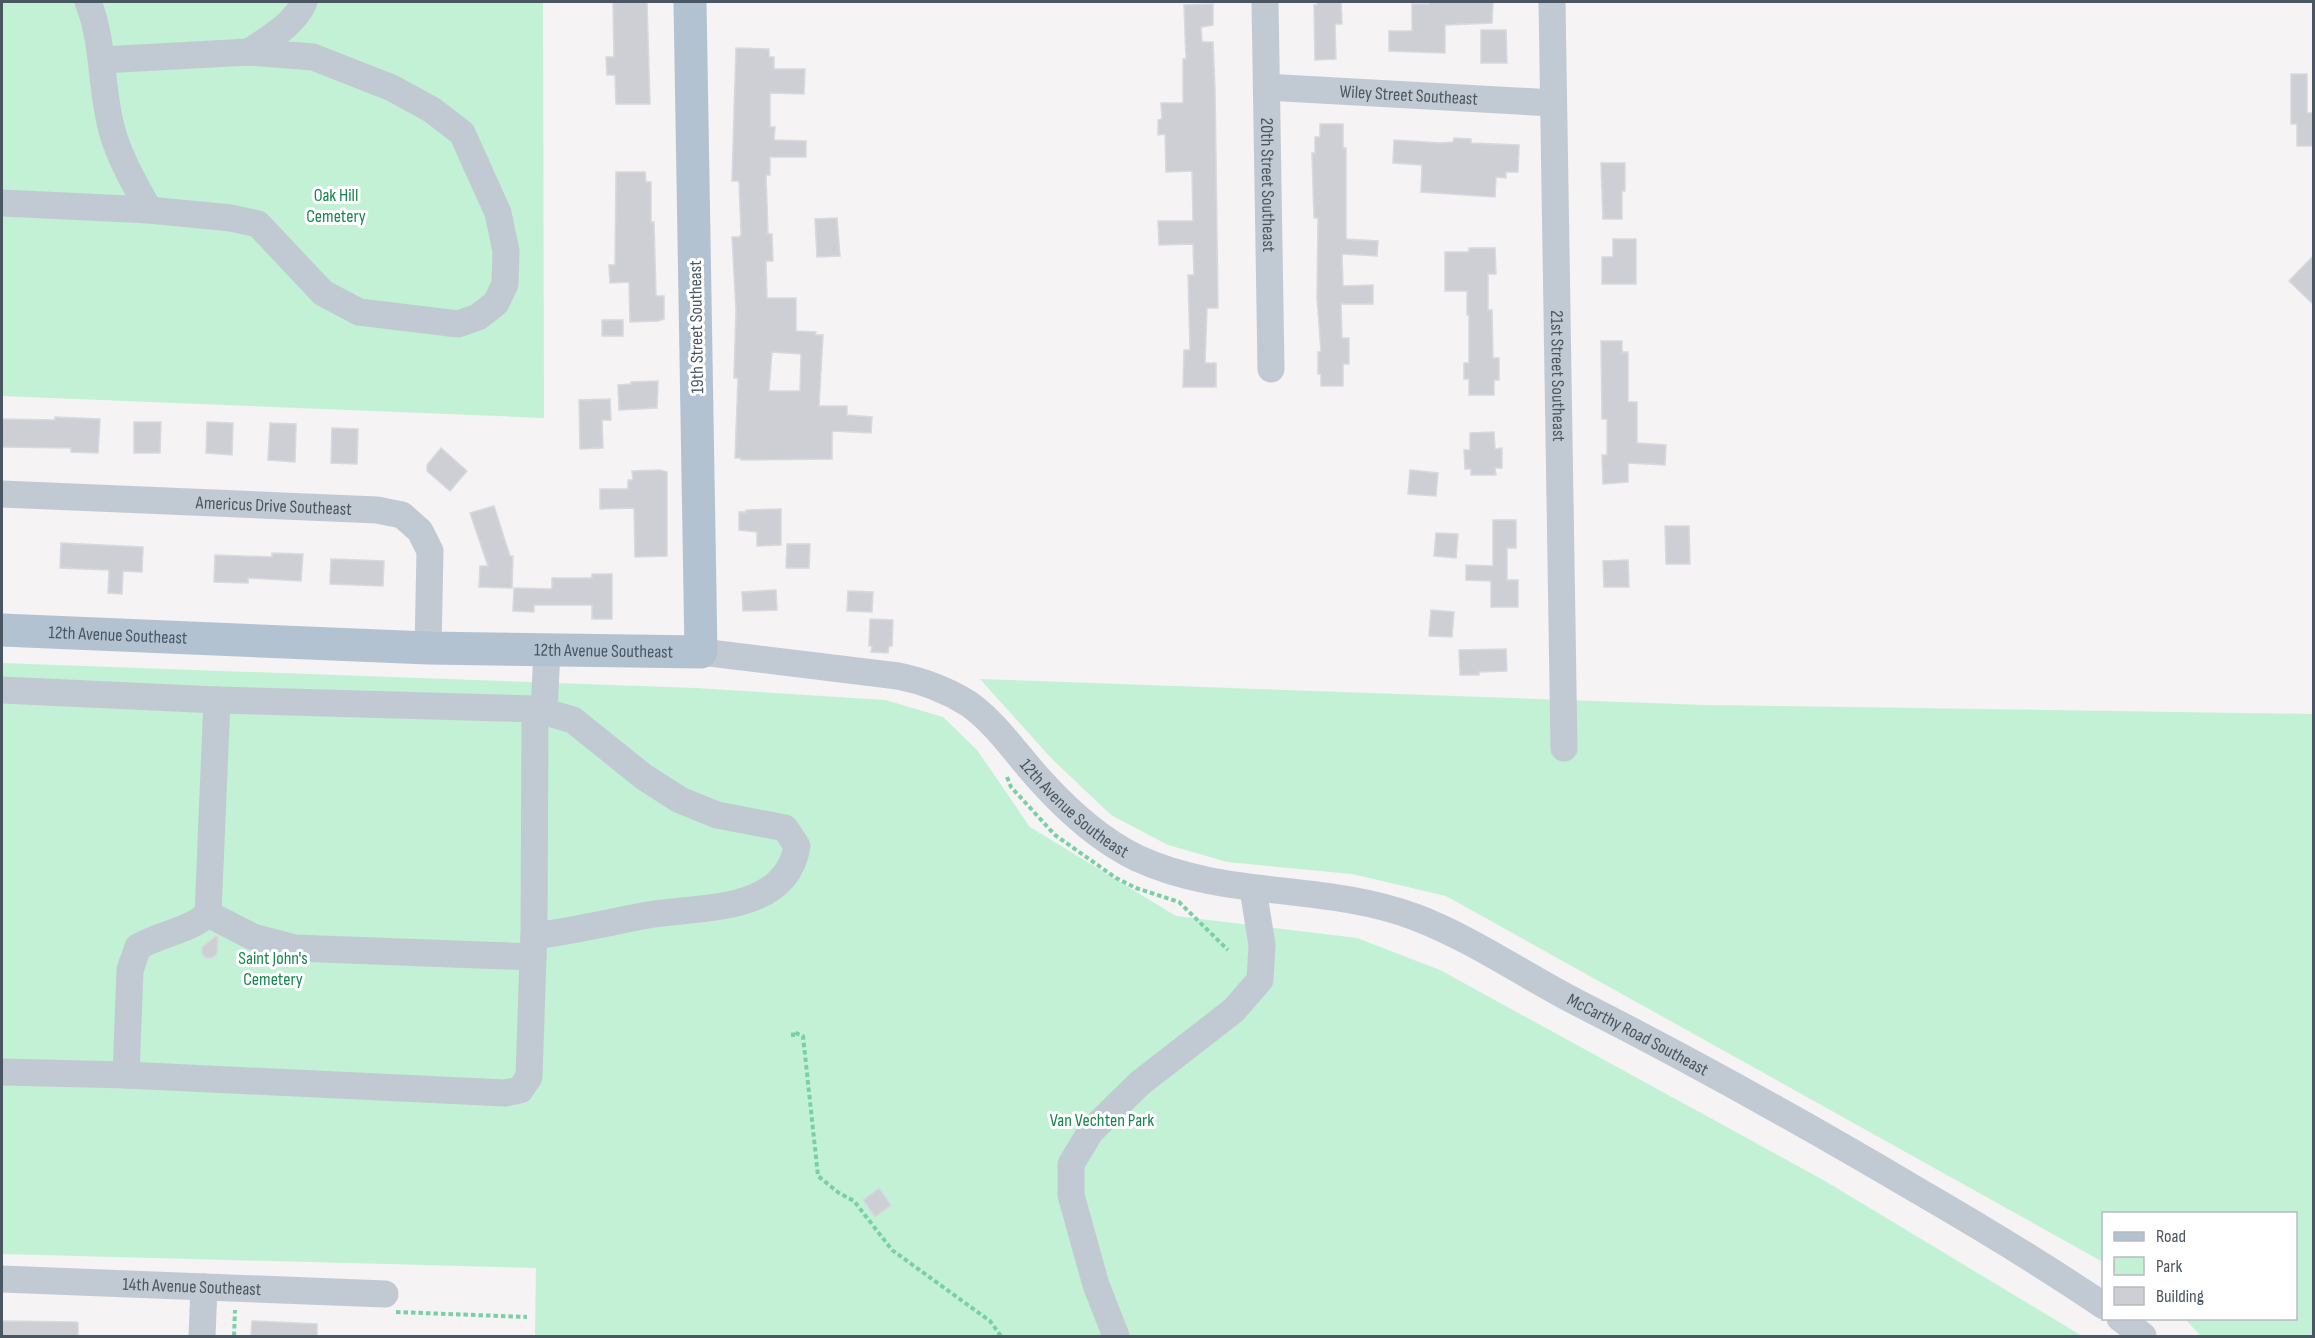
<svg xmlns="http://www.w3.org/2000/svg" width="2315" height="1338" font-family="'Sofia Sans Condensed',sans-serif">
<rect width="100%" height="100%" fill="#f5f3f3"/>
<g fill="#c3f1d5">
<path d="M2,2H543L544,418L2,396Z"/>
<path d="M2,663L696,688L885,700L943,717L977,750L1030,827L1176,916L1357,938L1440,970L1825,1181L2082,1336H535L536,1268L2,1254Z"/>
<path d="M980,679L1706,705L2313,714V1336H2201L2185,1319L2296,1318V1214H2104L2103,1262L1446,896L1352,874L1227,862L1168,845L1111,815L1051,758Z"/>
</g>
<g fill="#cdcfd5" stroke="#d7d9de" stroke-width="1.5" fill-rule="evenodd">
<path d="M622,2H647L650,104H616L615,75H607L606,57H614L613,3Z"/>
<path d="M1317,2H1341L1342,24H1335L1336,59L1315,60L1314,5H1317Z"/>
<path d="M1429,2H1493L1492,23L1445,25V53L1389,51V31H1412V4H1429Z"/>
<path d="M1213,4V25L1201,27L1202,42H1213L1215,89L1218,308H1207L1205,363H1216V387H1183L1184,350H1190L1188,275H1194L1193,244L1159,245L1158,221H1193L1192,171L1166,172L1165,134L1158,135V120L1162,119L1161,103H1183V59H1186L1184,5Z"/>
<path d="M1481,30H1506L1507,63H1481Z"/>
<path d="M736,48L769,49V57H774V69H805L804,94L770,93V127H775L774,140L806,141V157H770V175H766L768,234H772L773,261H766L767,298H796V331L816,332L815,335H823L819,406H847V415L872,417L871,433L832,431V459L741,460V458H735L738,378H734L736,310L732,237H739L741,235L739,181H732ZM772,352L801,354L800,391H769Z"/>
<path d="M2291,74H2307V113H2313V146H2297V124H2291Z"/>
<path d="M1320,124H1343V148H1346V239L1378,241L1377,256L1342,254L1343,286L1373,285V304H1341L1342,338H1349V364H1343V386H1321V374H1318V352H1321L1317,298L1318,218H1314L1312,153H1315V137H1320Z"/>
<path d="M1454,138L1471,139V143L1519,145L1518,172H1506V178L1496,177L1495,197L1421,192L1422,165L1393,163L1394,140L1441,143L1453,142Z"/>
<path d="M1601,163H1625V191H1622V219H1603Z"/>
<path d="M616,172H645L646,182H651V222H654L656,296H664V319L658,321L630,322L629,282L610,283L609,265H615Z"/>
<path d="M837,218L840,256L817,257L815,219Z"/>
<path d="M1613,239H1636V284H1602V257H1613Z"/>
<path d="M1469,248H1495L1496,274H1488V310H1492L1493,358H1499V380H1494V395H1469V379H1464V363H1469V315H1467V291H1445V252H1469Z"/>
<path d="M2313,256V304L2289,281Z"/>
<rect x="602" y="320" width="21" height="16"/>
<path d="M1601,341H1622V352H1628V402H1637V443L1666,445L1665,465L1628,463V482L1603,484L1602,455H1607V419H1602Z"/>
<path d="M658,381L657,408L619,410L618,385L631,384V382Z"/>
<path d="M610,399L611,420H602L603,448L580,449L579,400Z"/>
<path d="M55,417L100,419L98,453L71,452V448L2,447V419L55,420Z"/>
<path d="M134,422H161L160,453H134Z"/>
<path d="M207,422L233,423L232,455L206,453Z"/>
<path d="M270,423L296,424L295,462L268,460Z"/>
<path d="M332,428L358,429L357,464L331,463Z"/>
<path d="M1494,432L1495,449L1502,448V468H1495L1496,475H1471V469H1465L1464,450H1470V433Z"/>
<path d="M441,448L467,471L450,491L427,471V465Z"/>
<path d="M660,470L667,472V556L635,557L634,508L600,509V489H628V480H633L632,471Z"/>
<path d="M1410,470L1438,473L1436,496L1408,494Z"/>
<path d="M494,506L510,556H513L512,588L479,587L480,566H488L470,513Z"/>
<path d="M781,509V545L757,546V532L739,530V512H746V510Z"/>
<path d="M1493,520H1516V548H1507V580H1518V607H1491V581L1466,580V565L1493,566Z"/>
<path d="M1665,526H1689L1690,564H1666Z"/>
<path d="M1436,533L1458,534L1456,558L1434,556Z"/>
<path d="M61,543L143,547L142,572L123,571L122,594L108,593L109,570L60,568Z"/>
<path d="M787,544H810L809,568H786Z"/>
<path d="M272,553L303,554L301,581L248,578V583L214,582L215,555L272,557Z"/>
<path d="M331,559L384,561L383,586L330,584Z"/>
<path d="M1628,560L1629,587H1604L1603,561Z"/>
<path d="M592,574H612V619H592V605H534V612L513,611L514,588L552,589V578H592Z"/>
<path d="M776,590L777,610L743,611L742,592Z"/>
<path d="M848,591L873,592L872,612L847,611Z"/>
<path d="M1431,610L1454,612L1452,637L1429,636Z"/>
<path d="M870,619L893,620L892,646H889L888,653L871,652L872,646H869Z"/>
<path d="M1506,649L1507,671L1479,672V675H1460L1459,650Z"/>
<path d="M216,936L218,937L217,954L212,958H206L202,954V947Z"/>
<path d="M879,1188L891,1205L875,1217L863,1200Z"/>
<path d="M2,1321L76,1322L78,1323V1336H2Z"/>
<path d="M252,1321L317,1324V1336H251Z"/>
</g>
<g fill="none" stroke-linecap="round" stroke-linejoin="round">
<g stroke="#7ad0a6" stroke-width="4" stroke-dasharray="4.5 3" stroke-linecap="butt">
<path d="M1007,777L1011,787L1055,835L1116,878L1136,888L1179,902L1228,950"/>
<path d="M793,1037V1032L803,1036L818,1176L839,1193L854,1201L892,1250L990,1321L1001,1336"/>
<path d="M396,1312L527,1317"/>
<path d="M234,1336L235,1310"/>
</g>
<g stroke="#c1cad2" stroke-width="27">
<path d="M88,2C105,44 100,91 113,134C121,161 136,186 149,210"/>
<path id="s1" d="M1265,2L1271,369"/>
<path id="s2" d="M1552,2L1564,748"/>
<path d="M249,52C268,39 295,24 304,2"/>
<path id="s3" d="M1267,87L1553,103"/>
<path d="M2,203L149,210L231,218L258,224L323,293L359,312L458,324L478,317L496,303L505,284L506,251L498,213L462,133L432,110L392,88L313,57L249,52L102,60"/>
<path id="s4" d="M2,494L377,510L402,515L420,531L430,551L428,648"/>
<path id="s5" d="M701,652L898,676C923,681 947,690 969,704C997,724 1017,755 1040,780C1067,810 1100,840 1137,858C1225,899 1325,883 1415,917C1473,939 1525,976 1580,1004C1694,1062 1805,1124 1915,1189C1979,1226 2042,1264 2104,1306"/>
<path d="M2,690L217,700L535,709L573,720L644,777L680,800L717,815L785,828L797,846C786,914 700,906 648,915C610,922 573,931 534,936L533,957"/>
<path d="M544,712L547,650"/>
<path d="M534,936L535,709"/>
<path d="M2,1072L126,1075L505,1093L520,1090L529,1077L533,957L295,948L253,937L208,914L217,700"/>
<path d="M126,1075L130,970L138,947C162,933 189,931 208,914"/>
<path id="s6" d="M2,1279L385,1294"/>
<path d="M2120,1318L2143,1336"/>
<path d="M202,1336L204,1287"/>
<path d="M1116,1336L1096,1285L1071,1195V1164L1091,1131L1140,1083L1234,1010L1260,980L1262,945L1253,889"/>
</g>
<path stroke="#b3c2d1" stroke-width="33" id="s7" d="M2,630L428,648L701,652L690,2"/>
</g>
<g text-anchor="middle" stroke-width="6" stroke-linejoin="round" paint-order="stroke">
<g font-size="18" fill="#4a5661" stroke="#fff">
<text dy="6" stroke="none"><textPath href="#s3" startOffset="142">Wiley Street Southeast</textPath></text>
<text dy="6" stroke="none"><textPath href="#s1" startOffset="183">20th Street Southeast</textPath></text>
<text transform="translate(696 327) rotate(-91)" y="6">19th Street Southeast</text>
<text dy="6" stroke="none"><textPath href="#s2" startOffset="374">21st Street Southeast</textPath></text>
<text dy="6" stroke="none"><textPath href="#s4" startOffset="272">Americus Drive Southeast</textPath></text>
<text dy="6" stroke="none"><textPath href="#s7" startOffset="116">12th Avenue Southeast</textPath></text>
<text dy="6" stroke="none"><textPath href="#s7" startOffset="602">12th Avenue Southeast</textPath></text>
<text dy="6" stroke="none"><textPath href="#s5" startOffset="424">12th Avenue Southeast</textPath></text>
<text dy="6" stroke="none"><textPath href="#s5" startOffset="1042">McCarthy Road Southeast</textPath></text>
<text dy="6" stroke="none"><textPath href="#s6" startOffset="190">14th Avenue Southeast</textPath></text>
</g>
<g font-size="18" fill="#17864f" stroke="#fff">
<text x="336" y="201">Oak Hill<tspan x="336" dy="21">Cemetery</tspan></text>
<text x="273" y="964">Saint John's<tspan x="273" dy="21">Cemetery</tspan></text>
<text x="1102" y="1126">Van Vechten Park</text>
</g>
</g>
<rect width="2315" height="1338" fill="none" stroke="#4a5661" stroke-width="6"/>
<rect x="2102" y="1212" width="195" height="108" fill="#ffffff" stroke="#b7bbc0" stroke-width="1.5"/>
<rect x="2114" y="1232" width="30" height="9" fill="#b3c2d1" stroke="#b7bbc0" stroke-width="1.5"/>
<text x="2156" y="1242" font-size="18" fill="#4a5661">Road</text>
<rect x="2114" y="1257" width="30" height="18" fill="#c3f1d5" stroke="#b7bbc0" stroke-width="1.5"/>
<text x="2156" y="1272" font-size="18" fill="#4a5661">Park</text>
<rect x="2114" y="1287" width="30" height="18" fill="#cdcfd5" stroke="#b7bbc0" stroke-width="1.5"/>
<text x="2156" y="1302" font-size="18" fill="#4a5661">Building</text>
</svg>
